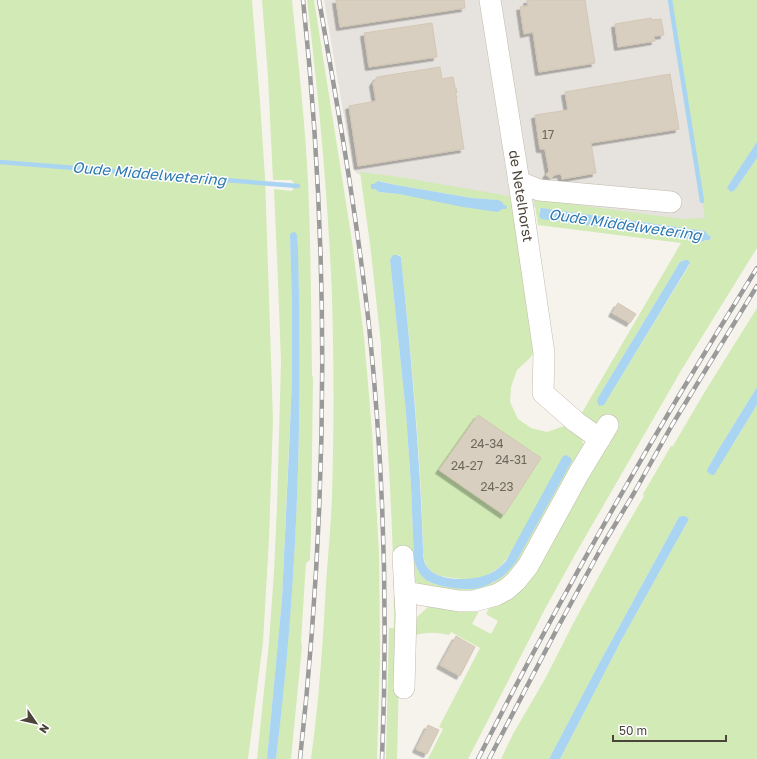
<svg xmlns="http://www.w3.org/2000/svg" width="757" height="759" font-family="'Golos Text',sans-serif">
<defs>
<filter id="shadow"><feDropShadow dx="-3.5" dy="3.5" stdDeviation="0" flood-color="#0004"/></filter>
</defs>
<rect width="100%" height="100%" fill="#f6f3ec"/>
<path fill="#e6e2dd" d="M324,0H757V155L722,207L709,230L537,208L504,199L370,178L358,174L353,169Z"/>
<g fill="#d2eab5" fill-rule="evenodd">
<path d="M0,0H252L260,102L265,178L273,420L269,538L263,642L248,759H0Z"/>
<path d="M262,0H292C298,60 305,121 308,181C311,246 311,311 312,376L313,377L311,533L310,560L306,563L301,640L302,646L291,759H276C297,585 304,410 297,235H290L292,307V379L282,599L267,759H257L269,642L274,572L277,506L281,362L278,281L274,189L291,191L293,190V188H297L298,184H295L291,180H273L268,77Z"/>
<path d="M307,0H314L352,241L364,337L372,431L379,553L380,656L377,759H311C319,701 323,642 326,584C328,555 331,525 332,496C334,430 334,363 332,297C328,198 319,99 307,0Z"/>
<path d="M671,0H757V142L728,186L735,190L757,158V248L682,369L576,553L546,607L468,759H428L443,729L439,727L480,648L451,632L449,635C435,632 429,632 415,635L413,622L417,617L428,607L435,604L478,609V613L472,624L491,634L498,621L486,614L489,608L508,595L601,428L580,416L681,243L538,225L534,199L682,219L705,218ZM541,208L704,231L708,235L711,236L710,240H706L701,242L678,237L539,216V209ZM685,260L690,264L607,400L604,405L599,396L680,262Z"/>
<path d="M360,172L406,178L514,197L534,352L530,358L517,370L511,387L510,402L518,419L531,428L547,432L564,426L565,424L580,435L584,445L522,565L485,594L419,585L414,580L400,635L397,759H386L389,628H394C394,535 388,442 381,350V344L370,244ZM380,181L396,185L472,198L498,200L504,205L502,209L399,194L379,192L375,189H371V184H374ZM399,255L401,257C411,355 421,453 423,551C424,567 431,575 447,577C464,580 480,581 494,571C508,562 513,548 521,535C538,509 555,484 571,458V461L543,511L494,582C484,584 474,587 464,588C459,589 453,587 448,587C430,584 419,579 414,560L411,486L406,413L390,260Z"/>
<path d="M757,308V387L720,447L708,468V471L732,446L757,405V759H560L622,639L689,519L682,516L679,517L601,660L549,759H501L513,734L545,679L574,622L623,532L644,496L643,494L671,446H673L704,393Z"/>
</g>
<g fill="#a9d4f2">
<path d="M757,142V158L735,190L731,192L727,188L728,186Z"/>
<path d="M378,181L396,185L472,198L498,200L502,202L504,205L507,206L506,209H502L498,212L463,207L399,194L379,192L375,189H371V184H374Z"/>
<path d="M541,208L705,231L708,235L711,236L710,240H706L701,242L678,237L541,219L539,216L540,209Z"/>
<path d="M295,232L297,235L298,250C303,420 297,590 276,759H267L282,599L289,451L292,379V307L290,235L291,233Z"/>
<path d="M393,255H397L401,257C411,355 420,453 423,551C423,558 424,564 429,569C440,582 474,581 489,574C496,571 501,566 506,561L563,456L566,455L571,458L572,461L516,562C509,570 503,578 493,582C488,585 483,587 478,588C466,591 435,587 425,579C419,574 416,567 414,560L411,486L406,413L390,260Z"/>
<path d="M685,260H688L690,263L607,400L604,405L599,406L597,401L599,396L680,262Z"/>
<path d="M757,387V405L714,475C711,475 709,474 707,471L708,468L720,447Z"/>
<path d="M682,516H685L689,519L622,639L560,759H549L601,660L679,517Z"/>
</g>
<g fill="none" stroke-linecap="round" stroke-linejoin="round">
<g stroke="#a9d4f2" stroke-width="4.5">
<path d="M670,0L702,201"/>
<path d="M0,162L298,186"/>
</g>
</g>
<g fill="#d8cfc1" stroke="#d3c7b4" filter="url(#shadow)">
<path d="M336,0H464L465,8L340,27Z"/>
<path d="M527,0H585L595,63L539,72L533,32L524,34L520,7L528,6Z"/>
<path d="M651,18L652,20L661,19L664,35L654,36L655,41L618,47L615,24Z"/>
<path d="M432,23L437,57L369,67L364,33Z"/>
<path d="M440,67L442,79L453,77L455,88H456L457,93H455L456,96H457V97H456L464,149L358,166L349,106L376,101L373,83L377,77Z"/>
<path d="M670,74L679,129L591,143L596,173L562,179L561,174L554,175L551,179L546,175L549,171L545,149H540L535,115L568,110L565,92Z"/>
<path d="M618,303L636,314L630,323L612,313Z"/>
<path d="M478,415L541,458L504,515L439,470Z"/>
<path d="M456,636L475,647L460,676L440,665Z"/>
<path d="M428,725L439,730L427,754L416,749Z"/>
</g>
<g fill="none" stroke-linecap="round" stroke-linejoin="round">
<defs>
<g id="minor">
<path d="M490,0L519,182L544,353L543,393L576,422L600,439"/>
<path d="M519,182L539,190L671,202"/>
<path d="M403,556L406,614L404,688"/>
<path d="M405,592L459,601H474L496,595L507,589L516,581L528,566L579,473L608,425"/>
</g>
</defs>
<use href="#minor" stroke="#c2bbae" stroke-width="22"/>
<use href="#minor" stroke="#fff" stroke-width="21"/>
<defs>
<g id="rail">
<path d="M319,0C338,108 357,217 369,326C384,470 388,615 382,759"/>
<path d="M300,759C328,507 330,252 303,0"/>
<path d="M478,759C563,591 657,428 757,268"/>
<path d="M489,759L558,627L604,543L634,493L672,425L757,286"/>
</g>
</defs>
<use href="#rail" stroke="#9a9a9a" stroke-width="4.5"/>
<use href="#rail" stroke="#fff" stroke-width="3" stroke-dasharray="9" stroke-linecap="butt"/>
</g>
<g text-anchor="middle" stroke-width="3" stroke-linejoin="round" paint-order="stroke">
<g font-size="12" fill="#6e675b">
<text x="548" y="139">17</text>
<text x="487" y="448">24-34</text>
<text x="511" y="464">24-31</text>
<text x="467" y="470">24-27</text>
<text x="497" y="491">24-23</text>
</g>
<g font-size="14" fill="#4b4439" stroke="#fff">
<text transform="translate(521 196) rotate(81)" y="5">de Netelhorst</text>
</g>
<g font-size="15" font-style="italic" fill="#2e7ab2" stroke="#fff">
<text transform="translate(149 174) rotate(5)" y="5">Oude Middelwetering</text>
<text transform="translate(625 225) rotate(8)" y="5">Oude Middelwetering</text>
</g>
</g>
<g transform="translate(36 723) rotate(124)" stroke="#ffffff" stroke-width="3" paint-order="stroke">
<path d="M0-3L7 15L0 10L-7 15Z" fill="#4b4439"/>
<text y="-6" font-size="11" font-weight="bold" text-anchor="middle" fill="#4b4439">N</text>
</g>
<path d="M613 735v6h113v-6" fill="none" stroke="#4b4439" stroke-width="2"/>
<text x="619" y="735" font-size="12" fill="#4b4439" stroke="#ffffff" stroke-width="3" paint-order="stroke">50 m</text>
</svg>
